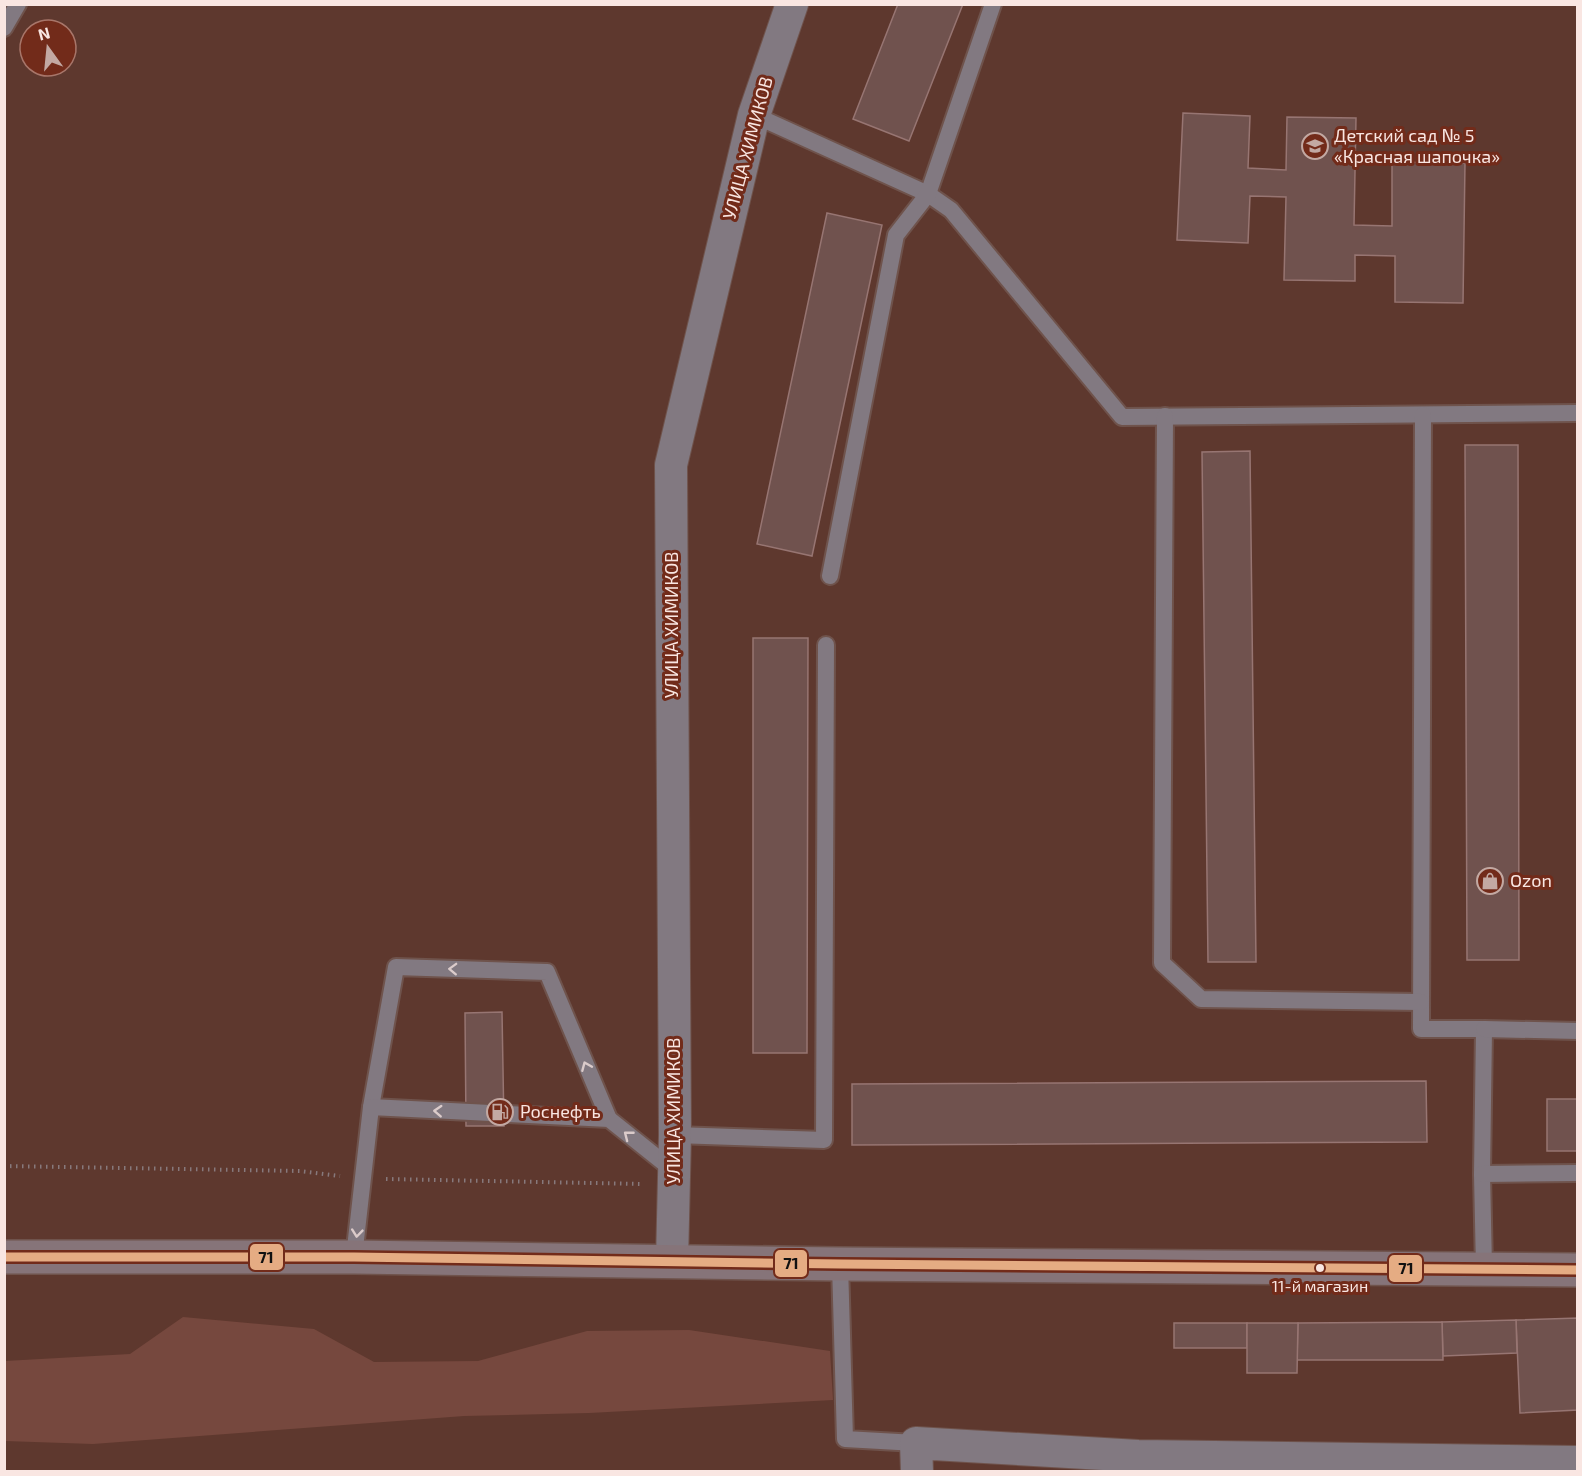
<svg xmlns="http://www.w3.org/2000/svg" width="1582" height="1476" font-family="'Exo 2',sans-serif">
<rect width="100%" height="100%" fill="#5e382e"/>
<path fill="#76483e" d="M183,1317L314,1329L374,1362L478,1361L587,1331L689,1330L830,1351L833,1400L589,1413L464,1416L93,1444L5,1441V1361L130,1354Z"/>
<g fill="#70524e" stroke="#977572" stroke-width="1.5">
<path d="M898,4H963L909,141L853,119Z"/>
<path d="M1183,113L1250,116L1248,168L1286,170L1287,117L1356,118L1354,225L1392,226V162L1465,163L1463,303L1395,302V256L1355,255V281L1284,280L1286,197L1250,196L1248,243L1177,240Z"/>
<path d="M827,213L882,225L812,556L757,544Z"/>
<path d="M1465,445H1518L1519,960H1467Z"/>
<path d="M1250,451L1256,962H1208L1202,452Z"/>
<path d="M753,638H808L807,1053H753Z"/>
<path d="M502,1012L504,1126H466L465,1013Z"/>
<path d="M1426,1081L1427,1142L852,1145V1084Z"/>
<rect x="1547" y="1099" width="31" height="52"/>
<path d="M1578,1318V1410L1520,1413L1516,1320Z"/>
<path d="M1516,1320L1517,1353L1443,1356L1442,1322Z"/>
<path d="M1442,1322L1443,1360H1297L1298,1323Z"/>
<rect x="1174" y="1323" width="73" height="25"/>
<path d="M1247,1323H1298L1297,1373H1247Z"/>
</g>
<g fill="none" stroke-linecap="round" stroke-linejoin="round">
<defs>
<g id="lane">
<path d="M4,28L18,4"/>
<path d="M754,115L928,194L951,210L1122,417L1578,413"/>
<path d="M1423,415L1421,1029H1484L1482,1174L1484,1268"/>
<path d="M1165,416L1162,963L1201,999L1421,1002"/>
<path d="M830,576L896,235L928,194L993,4"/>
<path d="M1484,1029L1578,1031"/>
<path d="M371,1107L396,967L547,972L609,1119"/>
<path d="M675,1135L824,1140L826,645"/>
<path d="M1482,1174L1578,1173"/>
<path d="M354,1257L371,1107L609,1119L674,1171"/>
<path d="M840,1264L845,1439L916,1443"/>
</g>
<g id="street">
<path d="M672,1261L675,1135L671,465L754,115L792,4"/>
<path d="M917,1472L916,1443L1138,1456L1578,1462"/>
</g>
<path id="primary" d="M4,1257H354L840,1264L1578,1270"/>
</defs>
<use href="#lane" stroke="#6f534c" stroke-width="20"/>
<use href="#street" stroke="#6f534c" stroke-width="34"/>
<use href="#primary" stroke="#6f534c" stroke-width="36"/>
<g stroke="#87797c" stroke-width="4" stroke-dasharray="1.5 4.5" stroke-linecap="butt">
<path d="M4,1166L300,1171L340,1176"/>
<path d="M386,1179L643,1184"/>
</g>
<use href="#lane" stroke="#827981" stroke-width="16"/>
<use href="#street" stroke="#827981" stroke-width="32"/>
<use href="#primary" stroke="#867479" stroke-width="33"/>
<defs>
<path id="bus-1" d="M4,1257H354L840,1264L1578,1270"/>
</defs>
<use href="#bus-1" stroke="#722b1a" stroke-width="14"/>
<use href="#bus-1" stroke="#e5ac83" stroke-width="9"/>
</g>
<defs><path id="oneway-chevron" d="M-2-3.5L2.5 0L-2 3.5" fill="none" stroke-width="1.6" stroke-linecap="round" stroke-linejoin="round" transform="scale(1.5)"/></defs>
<g stroke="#dbcbca">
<use href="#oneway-chevron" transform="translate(453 969) rotate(-178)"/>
<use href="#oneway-chevron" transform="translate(586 1066) rotate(-113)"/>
<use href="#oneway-chevron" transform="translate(438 1111) rotate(-177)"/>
<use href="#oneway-chevron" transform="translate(628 1135) rotate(-142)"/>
<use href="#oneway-chevron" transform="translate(357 1233) rotate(96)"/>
</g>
<defs>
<symbol id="school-ring" viewBox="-11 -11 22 22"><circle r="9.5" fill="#722b1a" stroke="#c3a9a3" stroke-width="1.5"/><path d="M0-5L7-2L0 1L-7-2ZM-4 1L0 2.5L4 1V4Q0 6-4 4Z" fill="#c3a9a3"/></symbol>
<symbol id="shop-ring" viewBox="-11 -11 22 22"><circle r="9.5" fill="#722b1a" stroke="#c3a9a3" stroke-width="1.5"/><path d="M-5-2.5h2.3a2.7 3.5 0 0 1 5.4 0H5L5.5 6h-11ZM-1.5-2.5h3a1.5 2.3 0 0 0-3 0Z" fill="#c3a9a3"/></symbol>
<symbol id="fuel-ring" viewBox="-11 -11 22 22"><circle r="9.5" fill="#722b1a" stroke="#c3a9a3" stroke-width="1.5"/><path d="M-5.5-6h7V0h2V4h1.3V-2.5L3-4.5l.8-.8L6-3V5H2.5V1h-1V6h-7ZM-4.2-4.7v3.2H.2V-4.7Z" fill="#c3a9a3"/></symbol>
</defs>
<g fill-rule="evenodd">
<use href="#school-ring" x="1300" y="131" width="30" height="30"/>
<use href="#shop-ring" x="1475" y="866" width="30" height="30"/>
<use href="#fuel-ring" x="485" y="1097" width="30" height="30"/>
</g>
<circle fill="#f9e6e2" stroke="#722b1a" stroke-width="2" cx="1320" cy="1268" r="5"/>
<g text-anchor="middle" stroke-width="6" stroke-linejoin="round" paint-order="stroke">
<g font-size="16" fill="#f9e6e2" stroke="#722b1a">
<text x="1320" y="1292">11-й магазин</text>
</g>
<g font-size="18" fill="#f9e6e2" stroke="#722b1a" text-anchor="start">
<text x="1334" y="142">Детский сад № 5<tspan x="1334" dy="21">«Красная шапочка»</tspan></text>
<text x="1510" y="887">Ozon</text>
<text x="520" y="1118">Роснефть</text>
</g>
<g font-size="18" fill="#f9e6e2" stroke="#722b1a">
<text transform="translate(748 148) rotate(-75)" y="6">УЛИЦА ХИМИКОВ</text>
<text transform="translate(672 625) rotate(-90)" y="6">УЛИЦА ХИМИКОВ</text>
<text transform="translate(674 1111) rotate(-90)" y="6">УЛИЦА ХИМИКОВ</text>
</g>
</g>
<g stroke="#722b1a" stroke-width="2">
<rect x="249" y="1243" width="35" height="28" rx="6" fill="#e5ac83"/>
<rect x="774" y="1249" width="34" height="29" rx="6" fill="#e5ac83"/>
<rect x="1388" y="1254" width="35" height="29" rx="6" fill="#e5ac83"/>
</g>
<g font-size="16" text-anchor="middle" font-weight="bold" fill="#111">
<text x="266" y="1263">71</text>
<text x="791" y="1269">71</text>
<text x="1406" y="1274">71</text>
</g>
<rect width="1582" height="1476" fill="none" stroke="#f9e6e2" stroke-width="12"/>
<g transform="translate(48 48) rotate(345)"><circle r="28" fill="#722b1a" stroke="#a8766a" stroke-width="1.5"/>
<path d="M0-4.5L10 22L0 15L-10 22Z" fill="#c3a9a3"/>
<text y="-9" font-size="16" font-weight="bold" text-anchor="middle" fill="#f9e6e2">N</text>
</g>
</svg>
